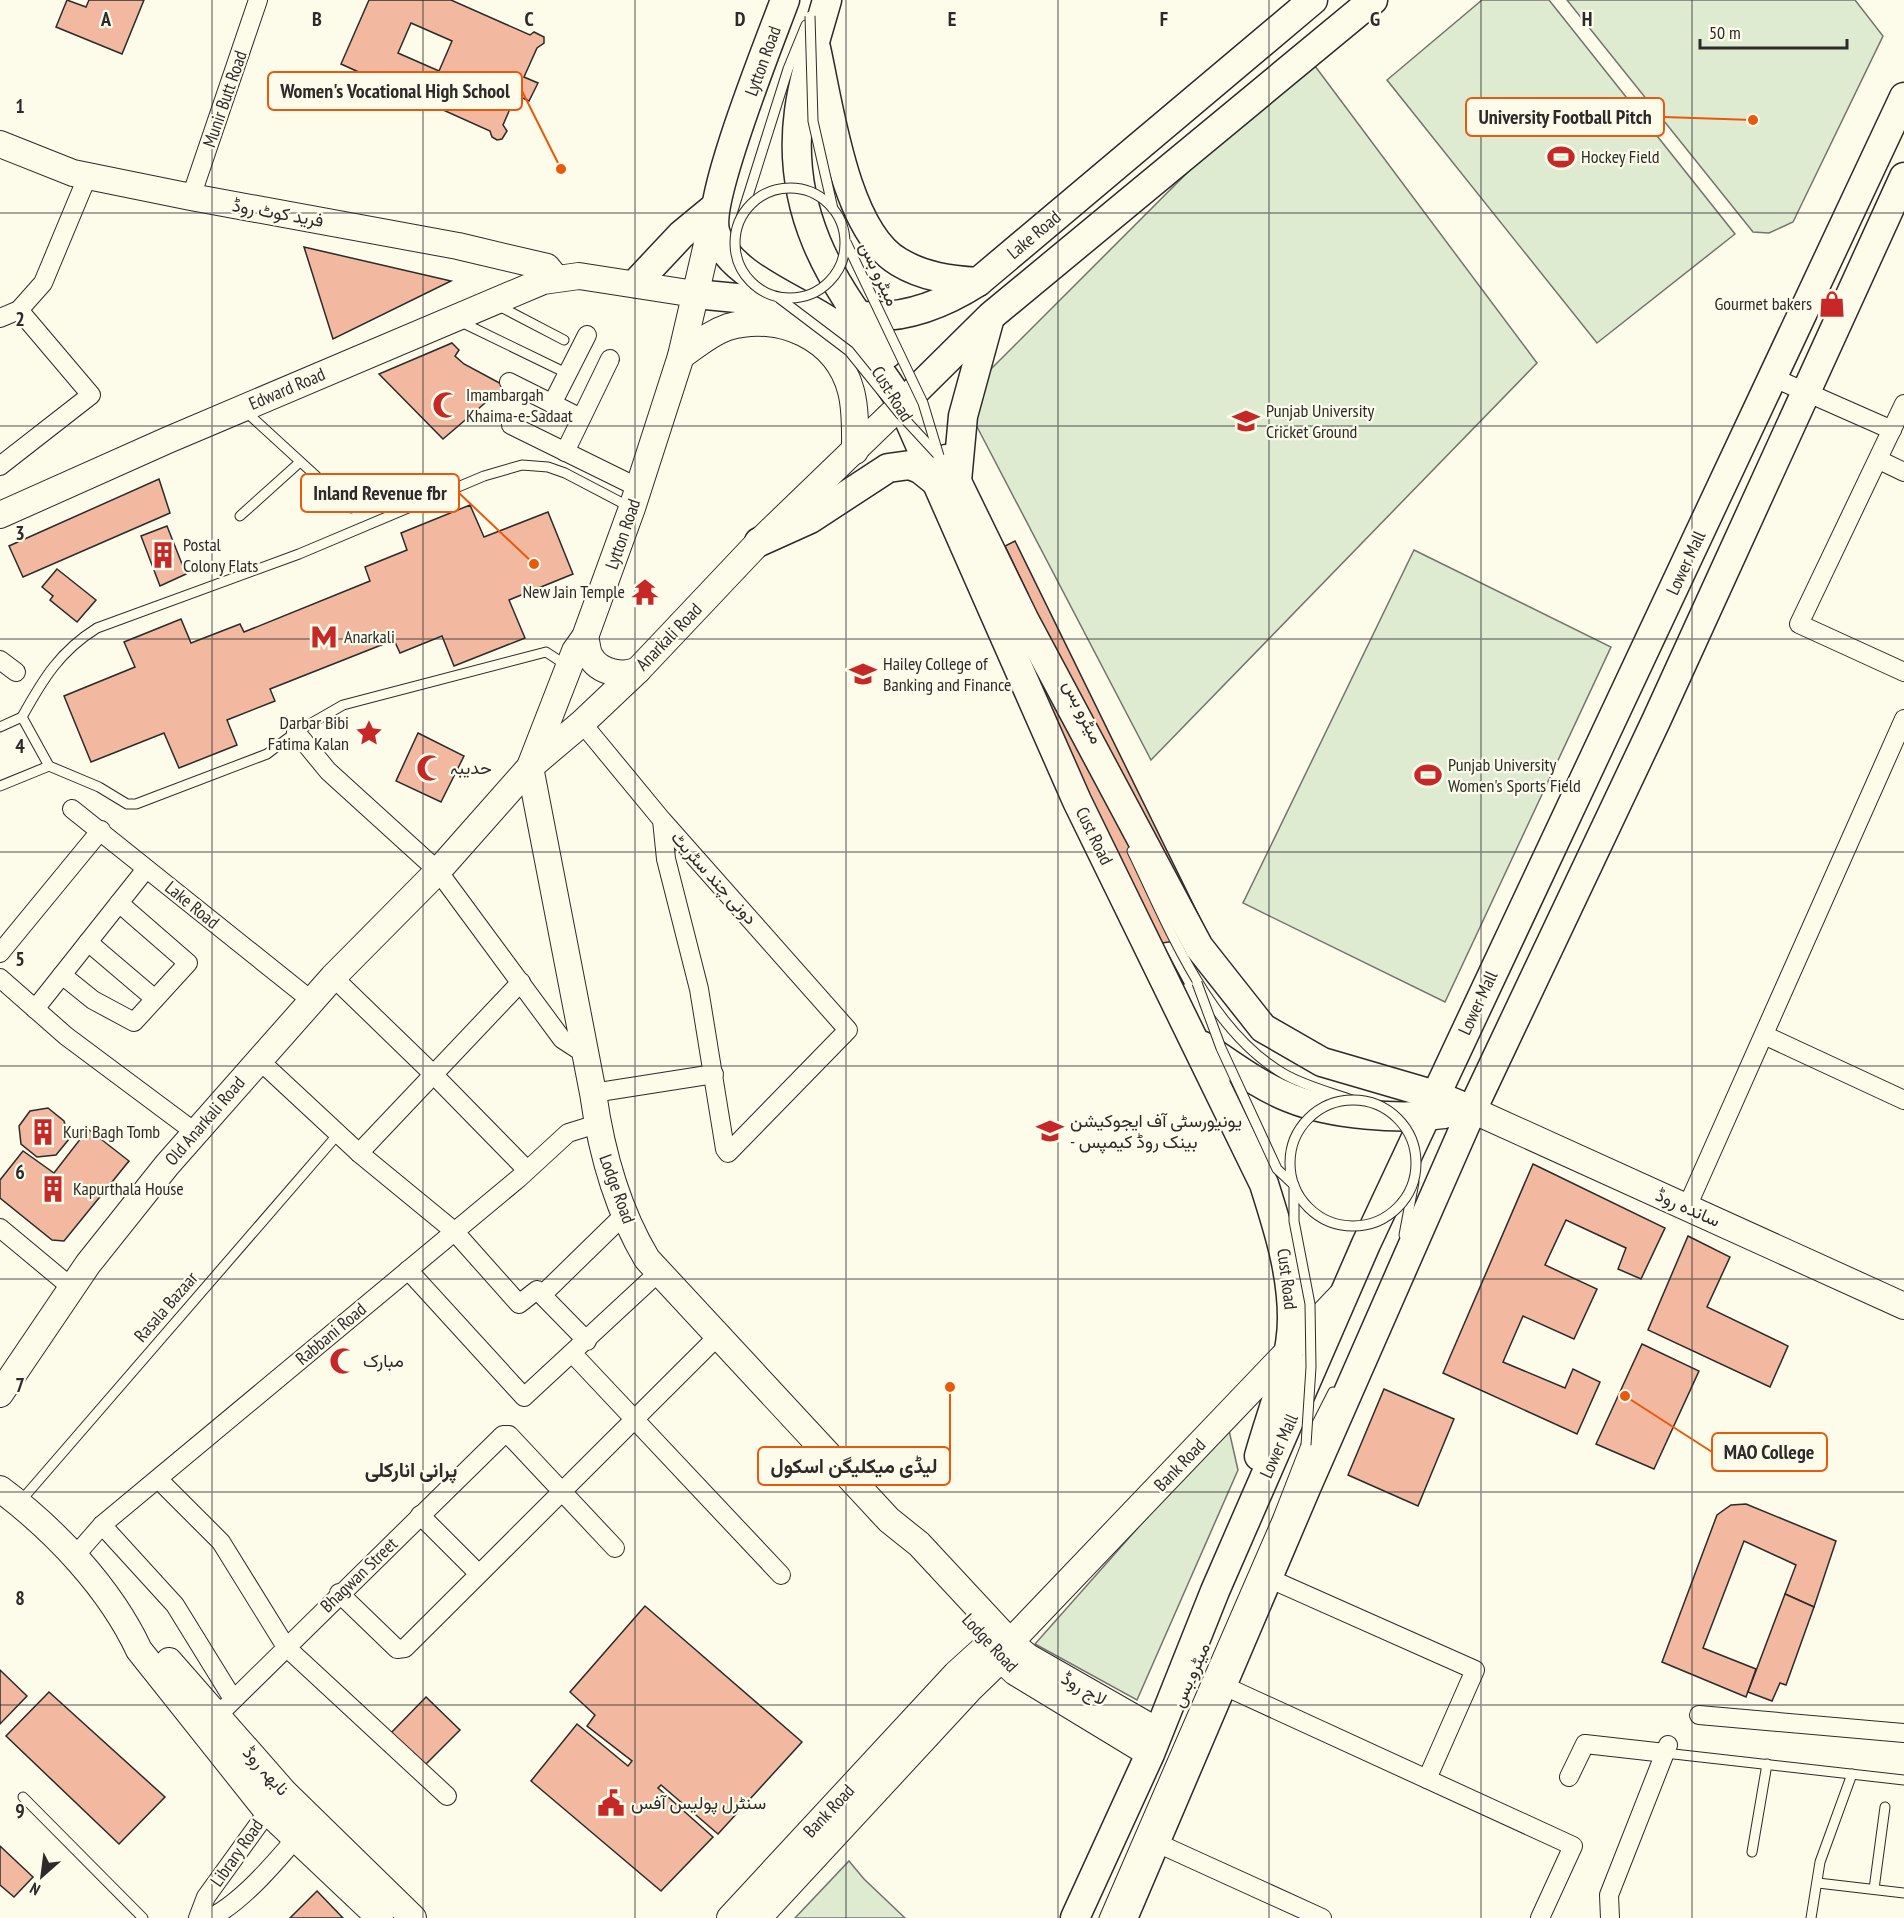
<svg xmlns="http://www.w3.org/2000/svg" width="1904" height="1918" font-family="'PT Sans Narrow',Vazirmatn,sans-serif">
<rect width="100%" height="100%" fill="#fdfbea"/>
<g fill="#deebd1" stroke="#74746e" stroke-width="1.5">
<path d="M1482,0H1549L1735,234L1597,343L1387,80Z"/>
<path d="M1567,0H1855L1883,36L1793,222L1769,233L1753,232Z"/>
<path d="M1306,54L1537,363L1151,760L962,398Z"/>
<path d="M1414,550L1611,647L1445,1002L1243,903Z"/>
<path d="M1228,1426L1238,1470L1137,1700L1035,1644Z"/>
<path d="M849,1861L864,1879L905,1918H795Z"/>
</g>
<g fill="#f2b8a0" stroke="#2b2b2b" stroke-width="1.5" fill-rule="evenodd">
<path d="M67,0L86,7L89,0H144L122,54L56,27Z"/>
<path d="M369,0H451L530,35L534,32L544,37V43L537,48L524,77L538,83L529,101L516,95L503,125L507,131L502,139L497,140L492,137L490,131L341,64ZM411,23L452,41L439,71L398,53Z"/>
<path d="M304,247L451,281L333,339Z"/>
<path d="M452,343L459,350L455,356L464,364L505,386L443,439L379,374Z"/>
<path d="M159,479L170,513L23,577L9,546Z"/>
<path d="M470,505L484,537L548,512L573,574L509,600L525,638L454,666L442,636L400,653L394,640L270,689L275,701L227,720L237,745L179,768L164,733L91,762L64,696L135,667L124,642L181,619L191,643L240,624L244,632L370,581L365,567L407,550L401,533Z"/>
<path d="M167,526L186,574L160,586L141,536Z"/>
<path d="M1015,541L1223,965L1181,940L1162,943L1184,984L1174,989L998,608L1028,594L1005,546Z"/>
<path d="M57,569L96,600L77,622L50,600L53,596L42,587Z"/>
<path d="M418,733L464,756L441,802L396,781Z"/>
<path d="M48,1108L64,1121L69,1139L56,1155L37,1157L21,1144L19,1126L30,1111Z"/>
<path d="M88,1129L129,1161L64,1241L52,1240L0,1198V1180L23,1151L54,1173Z"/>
<path d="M1533,1164L1665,1228L1641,1279L1618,1269L1626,1248L1566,1220L1545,1265L1597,1289L1574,1339L1523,1316L1503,1362L1565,1388L1573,1369L1600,1382L1577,1434L1443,1373Z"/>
<path d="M1688,1236L1730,1257L1707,1307L1788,1346L1770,1387L1648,1330Z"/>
<path d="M1642,1344L1699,1371L1654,1469L1596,1444Z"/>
<path d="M1384,1389L1454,1419L1418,1506L1348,1475Z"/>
<path d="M1746,1504L1836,1541L1814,1607L1785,1594L1796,1565L1744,1541L1703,1648L1756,1669L1746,1697L1662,1662L1717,1515L1731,1505Z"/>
<path d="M1785,1594L1814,1607L1786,1685L1780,1683L1772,1701L1748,1692Z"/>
<path d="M645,1606L802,1742L718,1834L661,1785L658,1788L713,1837L661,1891L531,1781L577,1724L628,1766L632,1761L587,1726L595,1715L570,1692Z"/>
<path d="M0,1670L27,1696L0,1724Z"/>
<path d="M49,1692L165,1797L119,1844L6,1736Z"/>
<path d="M426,1697L460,1730L422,1768L389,1735Z"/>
<path d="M0,1846L33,1877L14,1897L0,1885Z"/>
<path d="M317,1891L343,1918H290Z"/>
</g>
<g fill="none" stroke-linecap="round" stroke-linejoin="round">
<defs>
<g id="lane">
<path d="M742,215L788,69L806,25"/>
<path d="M497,305L564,340"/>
<path d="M459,321L560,370"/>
<path d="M244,410L351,508"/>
<path d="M240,516L300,462"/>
<path d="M566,665L546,652L343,705L296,732L267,754L136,804H127L99,787L49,766L22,717C43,679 60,651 97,628L299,554L484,476L522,465L548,467L565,473L630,507"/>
<path d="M0,727L22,717"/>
<path d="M0,786L49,766"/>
<path d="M1132,851C1169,927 1208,1030 1284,1074C1305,1086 1329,1092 1352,1100"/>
<path d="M1404,1235L1414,1182"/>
<path d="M19,1503L339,1133"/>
<path d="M1665,1753L1904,1780"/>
<path d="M23,1797L143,1918"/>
<path d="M1752,1852L1767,1764"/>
<path d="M1818,1883L1904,1893"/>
<path d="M1874,1889L1885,1807"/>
<path d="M1104,1918L1278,1517L1306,1445L1333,1392"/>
<path d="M1811,1918L1820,1862L1852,1774"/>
</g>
<g id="street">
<path d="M191,197L258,0"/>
<path d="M0,318L19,310L43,283L88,175"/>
<path d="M1774,378L1892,430"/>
<path d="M509,382L581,418"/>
<path d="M552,404L587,335"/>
<path d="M1904,404L1799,624L1904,672"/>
<path d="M511,425L639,488"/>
<path d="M565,452L610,359"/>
<path d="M1879,460L1904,472"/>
<path d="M0,466L91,395L19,310"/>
<path d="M0,660L16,672"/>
<path d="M582,723L662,820L848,1030L728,1153L725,1149L699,989L666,859L662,820"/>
<path d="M296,732L328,771L438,871L562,1039L585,1054"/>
<path d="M72,809L312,1001"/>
<path d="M88,942L155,999"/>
<path d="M0,953L101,830"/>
<path d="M62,975L93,1000L134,1022L188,963L119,903"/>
<path d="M333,977L432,1073L527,1170"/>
<path d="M0,978L66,1036L196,1133"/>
<path d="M35,1009L146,869"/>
<path d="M1764,1035L1904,1100"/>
<path d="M258,1059L359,1153L454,1231L519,1304L537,1290L587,1341"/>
<path d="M593,1093L714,1074"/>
<path d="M359,1153L521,982"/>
<path d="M1687,1207L1904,719"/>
<path d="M0,1228L71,1287"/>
<path d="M408,1270L524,1397L659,1272"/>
<path d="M542,1295L626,1213"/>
<path d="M573,1354L781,1575"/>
<path d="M158,1479L221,1542L286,1647L447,1796"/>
<path d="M420,1515L478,1573"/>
<path d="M102,1525L175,1605L233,1699"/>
<path d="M74,1557L102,1525L519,1178L568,1133L597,1124"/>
<path d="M1268,1578L1475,1670L1427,1779"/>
<path d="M339,1593L397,1649L405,1648L717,1337"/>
<path d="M1222,1685L1573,1846L1540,1918"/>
<path d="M1699,1715L1904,1733"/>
<path d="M216,1717L503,1435H509L615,1548"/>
<path d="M1569,1777L1585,1744L1665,1753"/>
<path d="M1155,1842L1322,1918"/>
<path d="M198,1918L206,1897L274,1803"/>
<path d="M210,1918C244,1901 278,1859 303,1830"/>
<path d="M1610,1918L1609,1895L1668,1745"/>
</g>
<g id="secondary">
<path d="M0,144L73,173L191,197L458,246L547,267L555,277"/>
<path d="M681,356C696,346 710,333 728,327C779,312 837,337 851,391C856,410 855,431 855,451"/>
<path d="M0,515L168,440L543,281L579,276L695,294"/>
<path d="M585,637C587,643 587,651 590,656C599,673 624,677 638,670"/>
<path d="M531,764L575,651L585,637L632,508L681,356L714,214"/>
<path d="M530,767L593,1093C601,1150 617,1209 647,1259L889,1520L919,1544L1011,1643L1028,1657L1159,1732"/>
<path d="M1472,1110L1904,1306"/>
<path d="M0,1394L88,1264L167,1165L333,977L438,871L530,767L582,723L638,670L759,542L902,404"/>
<path d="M0,1489C55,1530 110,1588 139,1650L267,1811L380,1918"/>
<path d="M991,1649L1015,1672L1150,1754"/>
<path d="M169,1661L284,1792L413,1918"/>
<path d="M730,1918L956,1674L988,1645L1011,1643"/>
<path d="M758,1918L970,1689L1001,1659L1017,1635L1340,1297"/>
</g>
<g id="primary">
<path d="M785,0C770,41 707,196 715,231C727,278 806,301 842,330C867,351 885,377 902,404L1077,801L1264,1184C1278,1228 1292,1272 1292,1318C1292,1364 1271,1412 1259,1456"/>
<path d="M827,0C817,36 804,74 799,111C786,208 829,282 887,354"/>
<path d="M816,48C829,106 845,231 899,262C924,277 950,280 978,282"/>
<path d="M636,283L681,235L715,207"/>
<path d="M695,294L789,303"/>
<path d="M849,314C896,323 939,307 978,282L1313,0"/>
<path d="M902,404L991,316L1373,0"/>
<path d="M946,459L1024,619L1199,947L1263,1028L1322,1062L1435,1095L1472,1110"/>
<path d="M957,481L963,416L989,321"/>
<path d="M759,542L810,519L888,468L910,465L920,469L935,481"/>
<path d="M1203,1046C1231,1064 1259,1086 1290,1098C1332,1115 1399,1120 1444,1114"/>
<path d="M1075,1918L1150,1754L1215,1591L1366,1244L1904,97"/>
<path d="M1123,1918L1307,1486L1472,1110L1656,721L1904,177"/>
</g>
</defs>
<use href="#lane" stroke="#2b2b2b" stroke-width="11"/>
<use href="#street" stroke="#2b2b2b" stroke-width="20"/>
<use href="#secondary" stroke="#2b2b2b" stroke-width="28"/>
<use href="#primary" stroke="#2b2b2b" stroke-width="31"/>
<use href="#lane" stroke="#fdfbea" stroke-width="9"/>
<use href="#street" stroke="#fdfbea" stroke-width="18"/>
<use href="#secondary" stroke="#fdfbea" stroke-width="26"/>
<use href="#primary" stroke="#fdfbea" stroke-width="28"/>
<defs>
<g id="lane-bridge">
<path d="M810,16L813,121L833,209"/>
<circle cx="790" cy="243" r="55"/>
<path d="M846,242L923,403L939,456"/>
<path d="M779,298L849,351L900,414L937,454"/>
<path d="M1197,983L1221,1048L1277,1169L1294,1185V1221L1310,1304L1311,1367L1306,1445"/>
<circle cx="1353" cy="1163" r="63"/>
</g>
</defs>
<use href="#lane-bridge" stroke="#2b2b2b" stroke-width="11" stroke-linecap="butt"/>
<use href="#lane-bridge" stroke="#fdfbea" stroke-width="9"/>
</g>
<path fill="none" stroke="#2b2b2b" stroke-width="1.5" stroke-opacity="0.55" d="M212,0V1918M423,0V1918M635,0V1918M846,0V1918M1058,0V1918M1269,0V1918M1481,0V1918M1692,0V1918M0,213H1904M0,426H1904M0,639H1904M0,852H1904M0,1066H1904M0,1279H1904M0,1492H1904M0,1705H1904"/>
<defs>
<symbol id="stadium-bare" viewBox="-9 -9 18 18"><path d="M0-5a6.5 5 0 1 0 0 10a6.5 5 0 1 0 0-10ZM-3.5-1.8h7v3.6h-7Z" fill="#c62828" stroke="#fdfbea" stroke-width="2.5" paint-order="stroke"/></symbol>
<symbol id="shop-bare" viewBox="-9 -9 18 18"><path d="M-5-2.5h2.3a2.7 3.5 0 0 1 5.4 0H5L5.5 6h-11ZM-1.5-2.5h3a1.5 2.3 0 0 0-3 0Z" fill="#c62828" stroke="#fdfbea" stroke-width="2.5" paint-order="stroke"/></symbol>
<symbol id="mosque-bare" viewBox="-9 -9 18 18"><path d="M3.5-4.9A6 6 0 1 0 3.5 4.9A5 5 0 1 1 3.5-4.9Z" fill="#c62828" stroke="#fdfbea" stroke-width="2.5" paint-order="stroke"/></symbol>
<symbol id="university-bare" viewBox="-9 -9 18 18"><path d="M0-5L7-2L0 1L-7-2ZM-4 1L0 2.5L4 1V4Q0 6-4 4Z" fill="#c62828" stroke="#fdfbea" stroke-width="2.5" paint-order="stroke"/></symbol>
<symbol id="building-bare" viewBox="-9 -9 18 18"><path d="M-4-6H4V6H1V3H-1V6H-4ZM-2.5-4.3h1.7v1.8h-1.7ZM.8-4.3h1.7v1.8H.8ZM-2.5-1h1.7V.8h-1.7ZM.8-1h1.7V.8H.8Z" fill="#c62828" stroke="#fdfbea" stroke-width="2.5" paint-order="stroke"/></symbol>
<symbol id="temple-bare" viewBox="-9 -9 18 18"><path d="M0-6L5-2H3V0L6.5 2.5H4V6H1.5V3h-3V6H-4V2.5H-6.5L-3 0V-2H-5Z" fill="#c62828" stroke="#fdfbea" stroke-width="2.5" paint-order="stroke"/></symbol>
<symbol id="metro-bare" viewBox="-9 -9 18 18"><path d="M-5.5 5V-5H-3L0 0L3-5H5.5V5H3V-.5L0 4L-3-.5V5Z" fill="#c62828" stroke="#fdfbea" stroke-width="2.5" paint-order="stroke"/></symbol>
<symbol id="sight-bare" viewBox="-9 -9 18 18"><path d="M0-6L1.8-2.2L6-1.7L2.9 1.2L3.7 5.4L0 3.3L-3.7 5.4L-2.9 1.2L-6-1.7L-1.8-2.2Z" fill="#c62828" stroke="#fdfbea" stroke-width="2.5" paint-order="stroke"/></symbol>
<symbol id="civic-bare" viewBox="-9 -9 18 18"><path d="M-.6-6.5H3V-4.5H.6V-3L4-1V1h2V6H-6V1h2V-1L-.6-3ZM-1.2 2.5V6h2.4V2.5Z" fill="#c62828" stroke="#fdfbea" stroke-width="2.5" paint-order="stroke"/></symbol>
</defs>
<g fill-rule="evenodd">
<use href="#stadium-bare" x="1542" y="138" width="38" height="38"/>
<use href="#shop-bare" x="1813" y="285" width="38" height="38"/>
<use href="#mosque-bare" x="427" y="386" width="38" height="38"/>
<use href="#university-bare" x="1227" y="402" width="38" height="38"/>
<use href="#building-bare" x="144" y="536" width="38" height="38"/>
<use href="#temple-bare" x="626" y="573" width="38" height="38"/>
<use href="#metro-bare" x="305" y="618" width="38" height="38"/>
<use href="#university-bare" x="844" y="655" width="38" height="38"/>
<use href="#sight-bare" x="350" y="714" width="38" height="38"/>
<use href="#mosque-bare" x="411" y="749" width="38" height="38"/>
<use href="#stadium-bare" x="1409" y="756" width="38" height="38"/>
<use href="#university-bare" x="1031" y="1112" width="38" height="38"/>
<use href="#building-bare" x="24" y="1113" width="38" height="38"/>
<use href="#building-bare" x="34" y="1170" width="38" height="38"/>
<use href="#mosque-bare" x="324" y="1342" width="38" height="38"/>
<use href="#civic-bare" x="592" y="1784" width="38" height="38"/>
</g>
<g text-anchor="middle" stroke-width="4.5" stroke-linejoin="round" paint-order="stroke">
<g font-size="18" fill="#2b2b2b" stroke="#fdfbea">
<text transform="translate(763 61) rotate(-70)" y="6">Lytton Road</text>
<text transform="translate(225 99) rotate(-71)" y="6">Munir Butt Road</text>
<text transform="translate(278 213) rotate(10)" y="6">فرید کوٹ روڈ</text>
<text transform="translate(1034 235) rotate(-40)" y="6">Lake Road</text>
<text transform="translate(879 274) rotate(65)" y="6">میٹرو بس</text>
<text transform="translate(287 389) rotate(-23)" y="6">Edward Road</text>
<text transform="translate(892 394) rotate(58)" y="6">Cust Road</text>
<text transform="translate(623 534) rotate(-71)" y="6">Lytton Road</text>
<text transform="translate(1686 563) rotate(-65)" y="6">Lower Mall</text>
<text transform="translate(669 637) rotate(-46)" y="6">Anarkali Road</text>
<text transform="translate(1083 712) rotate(64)" y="6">میٹرو بس</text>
<text transform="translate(1094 836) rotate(64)" y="6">Cust Road</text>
<text transform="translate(714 878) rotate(48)" y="6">دونی چند سٹریٹ</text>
<text transform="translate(192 905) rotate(39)" y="6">Lake Road</text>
<text transform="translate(1478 1003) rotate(-65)" y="6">Lower Mall</text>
<text transform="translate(205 1121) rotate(-49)" y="6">Old Anarkali Road</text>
<text transform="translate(617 1189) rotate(70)" y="6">Lodge Road</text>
<text transform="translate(1688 1208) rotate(24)" y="6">ساندہ روڈ</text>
<text transform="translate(1287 1279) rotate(83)" y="6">Cust Road</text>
<text transform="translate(166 1307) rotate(-49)" y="6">Rasala Bazaar</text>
<text transform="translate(331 1334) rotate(-40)" y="6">Rabbani Road</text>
<text transform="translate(1279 1446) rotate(-66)" y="6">Lower Mall</text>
<text transform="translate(1180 1465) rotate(-46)" y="6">Bank Road</text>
<text transform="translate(359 1575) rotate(-44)" y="6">Bhagwan Street</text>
<text transform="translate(990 1643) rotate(47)" y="6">Lodge Road</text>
<text transform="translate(1191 1675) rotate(-66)" y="6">میٹرو بس</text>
<text transform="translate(1084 1689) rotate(30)" y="6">لاج روڈ</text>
<text transform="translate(266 1771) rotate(48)" y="6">نابھہ روڈ</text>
<text transform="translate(829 1811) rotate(-47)" y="6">Bank Road</text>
<text transform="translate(237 1853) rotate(-55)" y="6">Library Road</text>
</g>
<g font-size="18" fill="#2b2b2b" stroke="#fdfbea" text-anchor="start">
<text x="1581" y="163">Hockey Field</text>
<text x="1812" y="310" text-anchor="end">Gourmet bakers</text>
<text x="466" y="401">Imambargah<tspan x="466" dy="21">Khaima-e-Sadaat</tspan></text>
<text x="1266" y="417">Punjab University<tspan x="1266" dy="21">Cricket Ground</tspan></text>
<text x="183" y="551">Postal<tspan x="183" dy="21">Colony Flats</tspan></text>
<text x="625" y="598" text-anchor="end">New Jain Temple</text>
<text x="344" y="643">Anarkali</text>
<text x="883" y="670">Hailey College of<tspan x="883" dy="21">Banking and Finance</tspan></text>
<text x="349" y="729" text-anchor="end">Darbar Bibi<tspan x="349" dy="21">Fatima Kalan</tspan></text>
<text x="1448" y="771">Punjab University<tspan x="1448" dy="21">Women's Sports Field</tspan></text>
<text x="450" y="774">حدیبہ</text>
<text x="1070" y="1127">یونیورسٹی آف ایجوکیشن<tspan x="1070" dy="21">- بینک روڈ کیمپس</tspan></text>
<text x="63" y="1138">Kuri Bagh Tomb</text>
<text x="73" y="1195">Kapurthala House</text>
<text x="363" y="1367">مبارک</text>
<text x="631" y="1809">سنٹرل پولیس آفس</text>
</g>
<g font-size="20" font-weight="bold" fill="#2b2b2b" stroke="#fdfbea">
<text x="411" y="1477">پرانی انارکلی</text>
</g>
</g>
<g font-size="20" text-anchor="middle" font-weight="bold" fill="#2b2b2b" stroke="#fdfbea" stroke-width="4.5" stroke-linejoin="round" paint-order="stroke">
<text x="106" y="26">A</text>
<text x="317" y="26">B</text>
<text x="529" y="26">C</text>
<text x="740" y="26">D</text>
<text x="952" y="26">E</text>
<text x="1164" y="26">F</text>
<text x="1375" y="26">G</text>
<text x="1587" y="26">H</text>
<text x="20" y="113">1</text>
<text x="20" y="326">2</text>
<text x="20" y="540">3</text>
<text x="20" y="753">4</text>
<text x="20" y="966">5</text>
<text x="20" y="1179">6</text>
<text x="20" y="1392">7</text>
<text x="20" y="1605">8</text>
<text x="20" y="1818">9</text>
</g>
<path fill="none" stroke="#e8590c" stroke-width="2" d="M561 169L522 91M1753 120L1664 117M534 564L459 493M1625 1396L1712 1452M950 1387L950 1466"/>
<g fill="#e8590c" stroke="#fdfbea" stroke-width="2">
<circle cx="561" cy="169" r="6"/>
<circle cx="1753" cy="120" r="6"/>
<circle cx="534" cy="564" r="6"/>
<circle cx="1625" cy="1396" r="6"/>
<circle cx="950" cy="1387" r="6"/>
</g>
<g fill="#fdfbea" stroke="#e8590c" stroke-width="2">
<rect x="268" y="72" width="254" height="38" rx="6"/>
<rect x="1466" y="98" width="198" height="38" rx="6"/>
<rect x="301" y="474" width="158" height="38" rx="6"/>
<rect x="1712" y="1433" width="115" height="38" rx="6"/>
<rect x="758" y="1447" width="192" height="38" rx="6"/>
</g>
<g font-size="20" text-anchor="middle" font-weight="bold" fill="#2b2b2b">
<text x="395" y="98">Women's Vocational High School</text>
<text x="1565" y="124">University Football Pitch</text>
<text x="380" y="500">Inland Revenue fbr</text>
<text x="1769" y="1459">MAO College</text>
<text x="854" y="1473">لیڈی میکلیگن اسکول</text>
</g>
<g transform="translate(42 1876) rotate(208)" stroke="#fdfbea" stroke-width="4.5" paint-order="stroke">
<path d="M0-4.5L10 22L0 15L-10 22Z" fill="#2b2b2b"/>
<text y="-9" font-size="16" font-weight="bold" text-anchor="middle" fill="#2b2b2b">N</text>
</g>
<path d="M1700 39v9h147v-9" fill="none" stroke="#2b2b2b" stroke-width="3"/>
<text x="1709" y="39" font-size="18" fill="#2b2b2b" stroke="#fdfbea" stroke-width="4.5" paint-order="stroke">50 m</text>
</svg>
